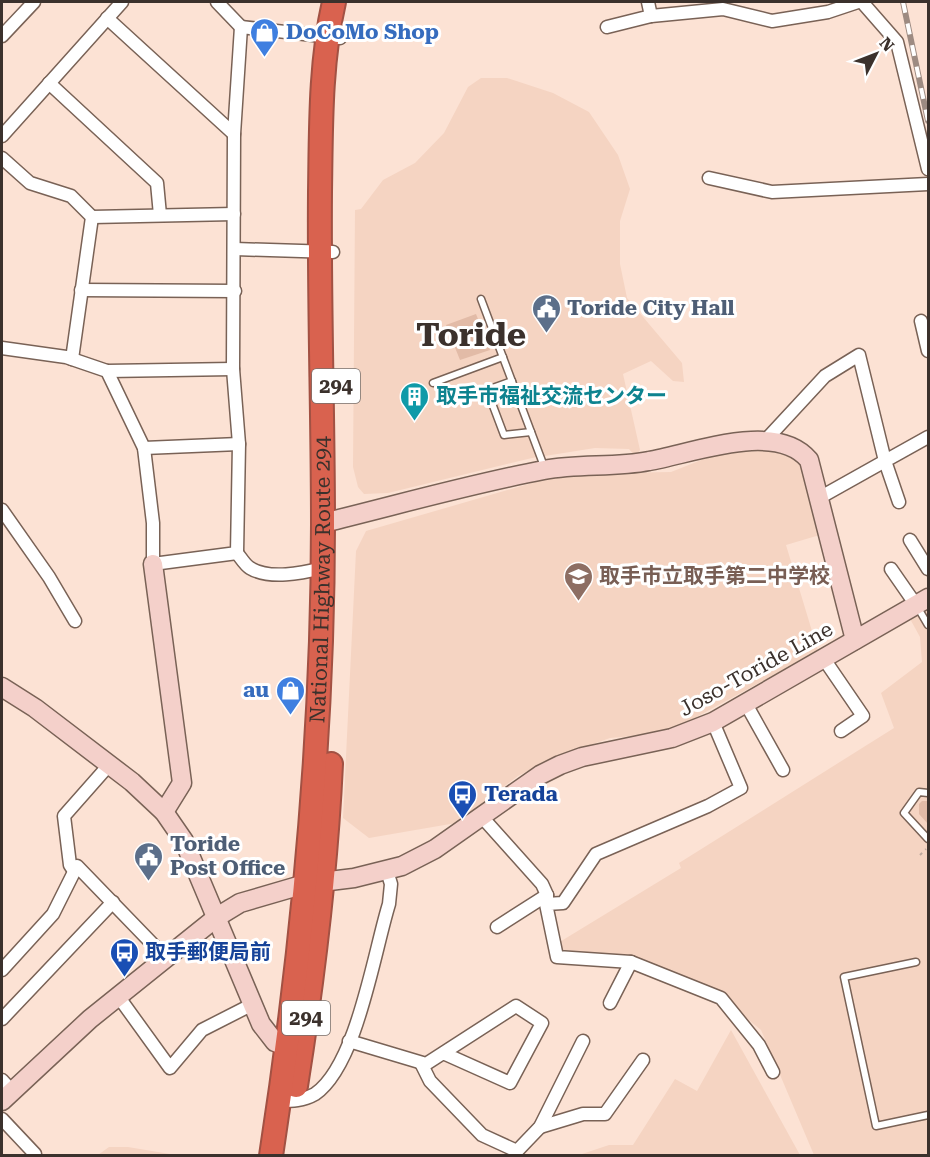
<svg xmlns="http://www.w3.org/2000/svg" width="930" height="1157" font-family="'Roboto Serif','Noto Sans JP',serif">
<rect width="100%" height="100%" fill="#fce2d4"/>
<g fill="#f5d4c2">
<path d="M481,78H507L553,93L589,112L618,155L630,189L620,221V264L627,298L682,363L684,382L673,381L651,361L623,374L640,450L636,457L629,449L595,448L532,458L388,493L364,494L358,487L353,467L355,210L361,209L383,180L415,163L444,133L468,87Z"/>
<path d="M782,450L807,471L823,534L786,545L818,651L667,733L610,738L551,759L518,776L456,823L369,838L343,818L356,551L366,531L563,474L671,472L719,453Z"/>
<path d="M928,608V1155H814L761,1030L706,985L644,962L560,952L558,943L681,868L679,863L894,728L881,693L922,662L920,637L909,617Z"/>
<path d="M731,1030L800,1155H579L609,1145H633L675,1079L697,1091Z"/>
<path d="M109,1147H128L176,1155H98Z"/>
</g>
<g fill="#e2bba7">
<path d="M476,314L490,350L460,360L446,325Z"/>
<path d="M922,801H928V824L919,814V804Z"/>
</g>
<g fill="none" stroke-linecap="round" stroke-linejoin="round">
<defs>
<g id="lane">
<path d="M481,299L545,469"/>
<path d="M512,381L487,390L504,435L531,432"/>
<path d="M433,383L503,357"/>
<path d="M918,608L928,625"/>
<path d="M928,793L919,792L904,813L928,839"/>
<path d="M916,962L844,977L876,1126L928,1115"/>
</g>
<g id="street">
<path d="M217,2L241,27"/>
<path d="M862,2L897,42L928,169"/>
<path d="M651,16L723,9L772,21L828,12L858,2"/>
<path d="M107,18L234,134"/>
<path d="M607,27L651,16L648,2"/>
<path d="M2,36L34,2"/>
<path d="M49,83L157,183L160,215"/>
<path d="M2,136L122,2"/>
<path d="M2,158L30,183L71,196L92,217L72,359"/>
<path d="M709,178L772,192L928,184"/>
<path d="M92,217L234,214"/>
<path d="M235,249L333,252"/>
<path d="M81,290L235,291"/>
<path d="M921,321L928,351"/>
<path d="M2,348L66,357L107,371L144,448L153,523V564L237,553L239,444L233,369L234,134L241,27L340,38"/>
<path d="M107,371L233,369"/>
<path d="M764,442L825,376L859,355L885,461L819,498"/>
<path d="M144,448L239,444"/>
<path d="M899,502L885,461L928,437"/>
<path d="M2,510L49,577L75,621"/>
<path d="M910,540L928,569"/>
<path d="M237,553C241,558 245,565 250,568C270,580 302,573 323,568"/>
<path d="M891,569L916,605"/>
<path d="M824,659L863,716L841,731"/>
<path d="M746,704L783,770"/>
<path d="M713,722L741,788L708,806L596,854L563,903L546,904L557,957L631,962L721,998L759,1045L773,1072"/>
<path d="M482,817L542,884L547,895"/>
<path d="M74,871L70,865L64,816L109,765"/>
<path d="M497,927L547,895V901"/>
<path d="M2,970L53,914L77,866L166,958"/>
<path d="M118,996L170,1068L202,1030L253,1004"/>
<path d="M610,1003L631,962"/>
<path d="M2,1019L113,902"/>
<path d="M349,1041L426,1064L516,1006L542,1023L510,1083L443,1053"/>
<path d="M421,1063L430,1081L482,1135L517,1151L540,1127L583,1041"/>
<path d="M2,1080L12,1091"/>
<path d="M279,1101C292,1101 303,1101 315,1094C357,1065 374,952 389,904L391,884L387,871"/>
<path d="M2,1119L35,1154L33,1156"/>
<path d="M540,1127L583,1114H605L643,1060"/>
</g>
<g id="secondary">
<path d="M323,523C397,505 470,484 544,470C579,463 614,468 649,461C691,454 776,420 809,460L855,640"/>
<path d="M153,564L182,783L164,812"/>
<path d="M2,687L35,708L132,782L164,812L184,841L261,1024L275,1042L286,1046"/>
<path d="M2,1101L90,1019L217,917L240,903L305,884L354,878L402,866L435,849L540,775L560,765L582,757L672,738L713,722L928,598"/>
</g>
<g id="highway">
<path d="M296,1086C313,979 326,873 331,764"/>
<path id="s1" d="M271,1156C303,947 323,736 323,524C323,414 319,303 320,192C321,129 320,63 334,2"/>
</g>
</defs>
<use href="#lane" stroke="#796256" stroke-width="9"/>
<use href="#street" stroke="#796256" stroke-width="15"/>
<use href="#secondary" stroke="#796256" stroke-width="21"/>
<use href="#highway" stroke="#a25143" stroke-width="26"/>
<path stroke="#bda89d" stroke-width="2" stroke-dasharray="3 4.5" stroke-linecap="butt" d="M920,855L926,849"/>
<use href="#lane" stroke="#fff" stroke-width="6"/>
<use href="#street" stroke="#fff" stroke-width="12"/>
<use href="#secondary" stroke="#f4d0ca" stroke-width="18"/>
<use href="#highway" stroke="#d9624f" stroke-width="22"/>
<defs>
<path id="rail" d="M903,2L928,121"/>
</defs>
<use href="#rail" stroke="#9d8b82" stroke-width="6"/>
<use href="#rail" stroke="#fff" stroke-width="4" stroke-dasharray="11" stroke-linecap="butt"/>
</g>
<defs>
<symbol id="shop-pin" viewBox="-11 -11 22 30"><path d="M0 17L-7.5 6A9.5 9.5 0 1 1 7.5 6Z" fill="#3f7fe0" stroke="#fff"/><path d="M-5-2.5h2.3a2.7 3.5 0 0 1 5.4 0H5L5.5 6h-11ZM-1.5-2.5h3a1.5 2.3 0 0 0-3 0Z" fill="#fff"/></symbol>
<symbol id="civic-pin" viewBox="-11 -11 22 30"><path d="M0 17L-7.5 6A9.5 9.5 0 1 1 7.5 6Z" fill="#5c6f8a" stroke="#fff"/><path d="M-.6-6.5H3V-4.5H.6V-3L4-1V1h2V6H-6V1h2V-1L-.6-3ZM-1.2 2.5V6h2.4V2.5Z" fill="#fff"/></symbol>
<symbol id="building-pin" viewBox="-11 -11 22 30"><path d="M0 17L-7.5 6A9.5 9.5 0 1 1 7.5 6Z" fill="#0f9aa8" stroke="#fff"/><path d="M-4-6H4V6H1V3H-1V6H-4ZM-2.5-4.3h1.7v1.8h-1.7ZM.8-4.3h1.7v1.8H.8ZM-2.5-1h1.7V.8h-1.7ZM.8-1h1.7V.8H.8Z" fill="#fff"/></symbol>
<symbol id="school-pin" viewBox="-11 -11 22 30"><path d="M0 17L-7.5 6A9.5 9.5 0 1 1 7.5 6Z" fill="#8d6e63" stroke="#fff"/><path d="M0-5L7-2L0 1L-7-2ZM-4 1L0 2.5L4 1V4Q0 6-4 4Z" fill="#fff"/></symbol>
<symbol id="bus-pin" viewBox="-11 -11 22 30"><path d="M0 17L-7.5 6A9.5 9.5 0 1 1 7.5 6Z" fill="#1a4fb4" stroke="#fff"/><path d="M-5-6H5V4H4V6H2V4H-2V6H-4V4H-5ZM-3.5-4V0h7V-4ZM-3.5 1.2v1.5H-2V1.2ZM2 1.2v1.5H3.5V1.2Z" fill="#fff"/></symbol>
</defs>
<g fill-rule="evenodd">
<use href="#shop-pin" x="248" y="16" width="33" height="45"/>
<use href="#civic-pin" x="530" y="292" width="33" height="45"/>
<use href="#building-pin" x="398" y="380" width="33" height="45"/>
<use href="#school-pin" x="562" y="560" width="33" height="45"/>
<use href="#shop-pin" x="274" y="674" width="33" height="45"/>
<use href="#bus-pin" x="446" y="778" width="33" height="45"/>
<use href="#civic-pin" x="132" y="840" width="33" height="45"/>
<use href="#bus-pin" x="108" y="936" width="33" height="45"/>
</g>
<g text-anchor="middle" stroke-width="6" stroke-linejoin="round" paint-order="stroke">
<g fill="#fff" stroke="#766f6b" stroke-width="1.5">
<rect x="312" y="369" width="48" height="34" rx="4.5"/>
<rect x="282" y="1001" width="48" height="34" rx="4.5"/>
</g>
<g font-size="20" font-weight="bold" fill="#3b312c">
<text x="336" y="393">294</text>
<text x="306" y="1025">294</text>
</g>
<g font-size="21" font-weight="bold" fill="#366cbe" stroke="#fff" text-anchor="start">
<text x="286" y="39">DoCoMo Shop</text>
<text x="269" y="697" text-anchor="end">au</text>
</g>
<g font-size="21" font-weight="bold" fill="#4e5e75" stroke="#fff" text-anchor="start">
<text x="567" y="315">Toride City Hall</text>
<text x="170" y="851">Toride<tspan x="170" dy="24">Post Office</tspan></text>
</g>
<g font-size="21" font-weight="bold" fill="#0d838f" stroke="#fff" text-anchor="start">
<text x="436" y="403">取手市福祉交流センター</text>
</g>
<g font-size="21" font-weight="bold" fill="#785e54" stroke="#fff" text-anchor="start">
<text x="599" y="583">取手市立取手第二中学校</text>
</g>
<g font-size="21" fill="#3b312c" stroke="#fff">
<text dy="7" stroke="none"><textPath href="#s1" startOffset="579">National Highway Route 294</textPath></text>
<text transform="translate(756 669) rotate(-29)" y="7">Joso-Toride Line</text>
</g>
<g font-size="21" font-weight="bold" fill="#164399" stroke="#fff" text-anchor="start">
<text x="484" y="801">Terada</text>
<text x="145" y="959">取手郵便局前</text>
</g>
<g font-size="33" font-weight="bold" fill="#3b312c" stroke="#fff">
<text x="471" y="346">Toride</text>
</g>
</g>
<rect width="930" height="1157" fill="none" stroke="#3b312c" stroke-width="6"/>
<g transform="translate(876 54) rotate(48)" stroke="#ffffff" stroke-width="4.5" paint-order="stroke">
<path d="M0-4.5L10 22L0 15L-10 22Z" fill="#3b312c"/>
<text y="-9" font-size="16" font-weight="bold" text-anchor="middle" fill="#3b312c">N</text>
</g>
</svg>
